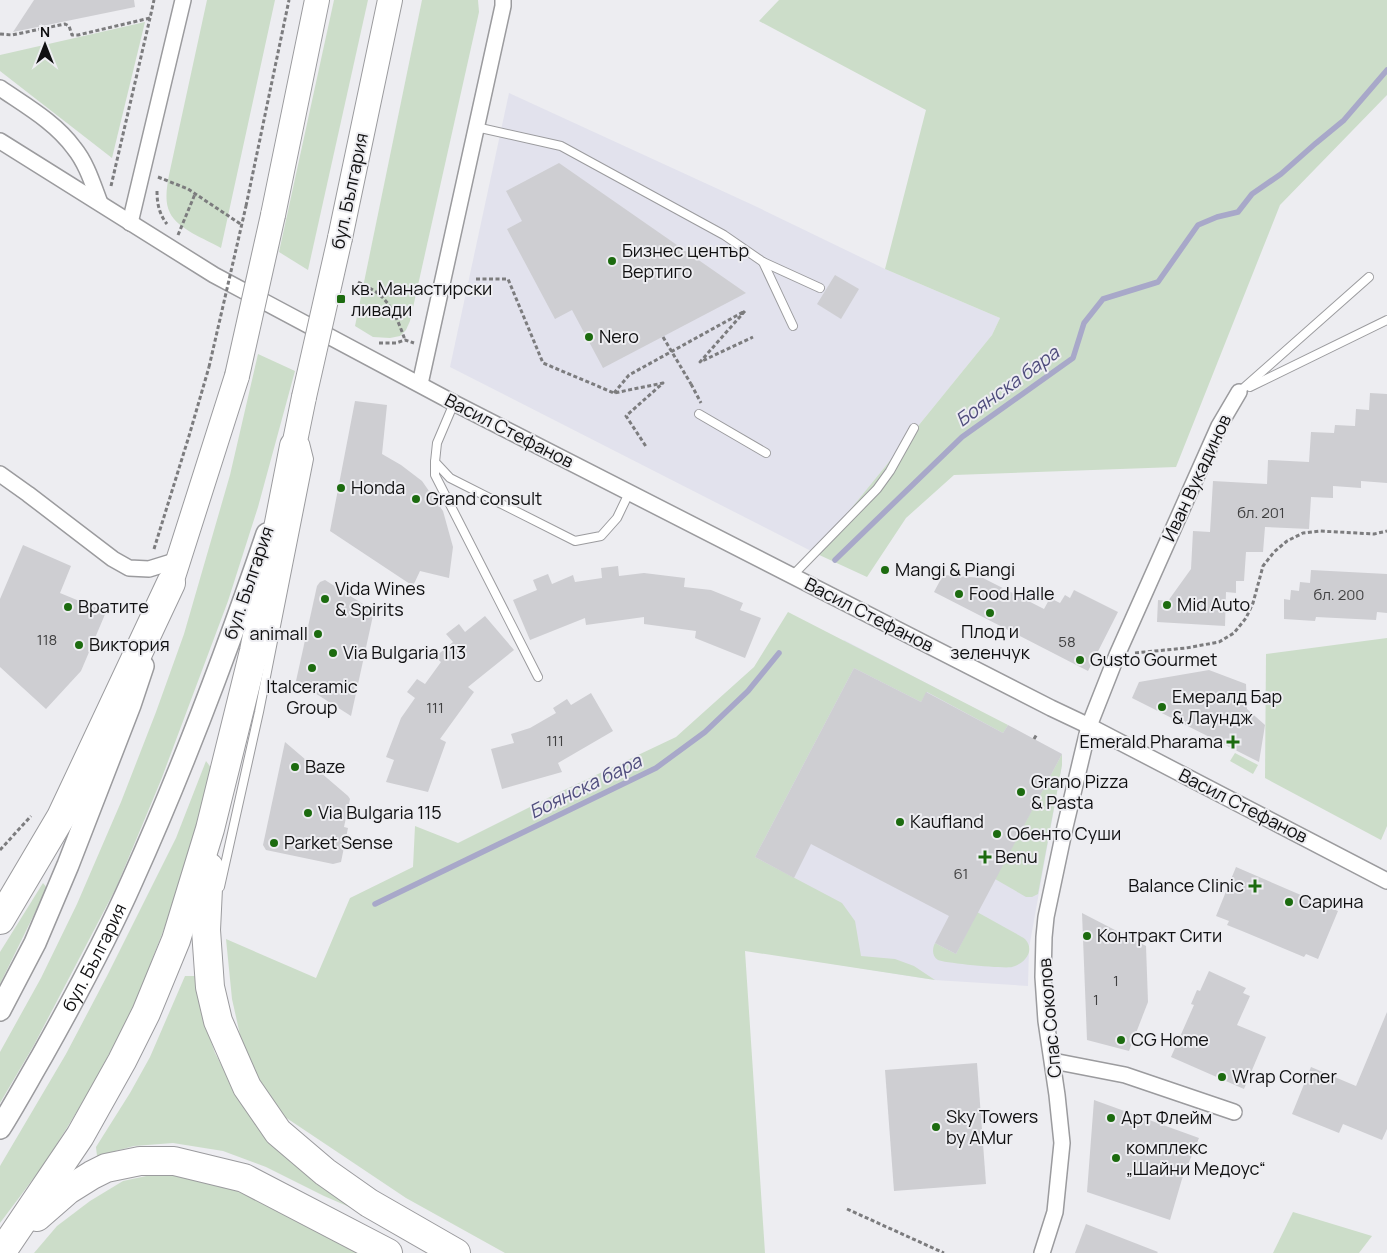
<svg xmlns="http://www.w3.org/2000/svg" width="1387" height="1253" font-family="Manrope,sans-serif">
<rect width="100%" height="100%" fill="#ededf1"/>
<g fill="#e2e2ed">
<path d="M509,93L755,206L885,269L1000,318L992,335L815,553L450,367Z"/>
<path d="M844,640L1062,754V765L1029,948L1028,986L935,980L745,950L738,842Z"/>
</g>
<g fill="#ccddc9">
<path d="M207,0H275L221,248C205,239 178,229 170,213C164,202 167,186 169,175Z"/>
<path d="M334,0H368L308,270L279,252Z"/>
<path d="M422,0H478L479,12L410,321L406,330L400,336L390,338L373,337L355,326Z"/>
<path d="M779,0H1387V95L1280,205L1176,467L954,475L906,518L867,577L815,553L992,335L1000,318L885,269L926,110L759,21Z"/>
<path d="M145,22L112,158L0,71V55Z"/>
<path d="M258,354L295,371L258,507L228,601L161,780L116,888L34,1045L0,1103V1052L41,978L77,904L121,802L156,712L184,634L230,475Z"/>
<path d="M788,612L1008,725L1003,733L927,692L921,702L854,668L755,857L842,903L855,921L861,956L895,959L914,966L935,980L745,951L765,1253H505L406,1198L282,1115L245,1057L232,999L226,939L316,978L350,898L413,867L415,826L458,843L558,793L676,737L754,667Z"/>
<path d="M1387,638V826L1381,840L1265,778L1266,654Z"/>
<path d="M1235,753L1258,765L1253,774L1230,761Z"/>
<path d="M1062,754V765L1038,894L1032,897H1026L995,879Z"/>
<path d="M206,761L212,769C197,833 178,896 153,957C148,971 143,986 136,1000C109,1057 77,1115 41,1168C28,1186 14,1204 0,1223V1166L66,1054L107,976L176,838Z"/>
<path d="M43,883L47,888L0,984V952Z"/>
<path d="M977,912C990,919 1002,926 1015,933C1018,935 1023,937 1025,939C1036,951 1024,964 1012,967C1005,969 944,963 938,960C932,956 932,949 935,943L956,954Z"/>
<path d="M185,976H197L201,1012L215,1053L236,1093L290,1157L319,1185L361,1212L324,1196L266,1167L223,1151L173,1143L134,1146L97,1156L96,1147L130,1093L150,1057Z"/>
<path d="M185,1173L249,1192L369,1253H34L57,1226L90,1201L123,1181L151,1175Z"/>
<path d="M1293,1212L1372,1236L1359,1253H1273Z"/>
</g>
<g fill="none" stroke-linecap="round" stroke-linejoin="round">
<g stroke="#a8a8c9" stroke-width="5.5">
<path d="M835,560L962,437L1073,358L1084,323L1103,299L1158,282L1198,225L1217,217L1238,212L1252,194L1281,174L1316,143L1344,120L1387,70"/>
<path d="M375,904L656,768L705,732L748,691L779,653"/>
</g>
</g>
<g fill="#ceced2">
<path d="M34,0H134L135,7L13,32Z"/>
<path d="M559,163L746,293L603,368L572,310L555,319L507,229L522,221L506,191Z"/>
<path d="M835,275L859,289L841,319L817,304Z"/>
<path d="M1370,393L1387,394V483L1361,481V488L1333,486V498L1311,497L1309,529L1265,527L1263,552H1246L1244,581H1236V593L1226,592L1225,626L1157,622L1158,600L1168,601L1191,569L1193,531L1210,532L1213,481L1267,484L1268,460L1309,462L1311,432L1334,433L1335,425L1355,426L1356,409L1369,410Z"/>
<path d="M355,401L387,405L382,454L401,465L422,481L443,511L453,547L449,578L420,571L413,586L330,531Z"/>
<path d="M23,545L71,566L60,593L106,612L81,671L46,709L0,667V599Z"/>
<path d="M618,566L619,576L644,573L685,578L684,587L711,590L743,603L740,610L761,618L745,658L695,638L696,631L644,624V617L586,625L585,618L530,640L513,600L537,590L533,580L548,574L552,584L573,575L575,582L602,578L601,568Z"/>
<path d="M1311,570L1387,574V613L1377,612L1376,620L1316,617L1315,621L1284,619V599L1290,600L1291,590L1299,591L1300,582L1310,583Z"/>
<path d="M943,575L983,578L1044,609L1050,598L1060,603L1065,595L1070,598L1074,590L1118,612L1088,671L934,592Z"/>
<path d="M325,580L374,611L351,716L296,681L317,586L320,582Z"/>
<path d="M485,616L514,650L468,687L474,692L440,739L446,742L428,792L386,782L394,760L386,757L401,718L415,698L407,692L417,679L425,684L441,662L435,657L453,642L446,634L459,624L465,632Z"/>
<path d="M854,668L921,702L926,692L1003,733L1008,725L1062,754L956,954L935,943L949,916L811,844L794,878L755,857Z"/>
<path d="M1209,670L1246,684L1247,709L1265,725L1259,762L1132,698L1139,682Z"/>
<path d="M591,693L613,731L558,763L562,772L502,789L491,749L514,743L511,734L530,728L556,713L553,708L567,699L571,705Z"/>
<path d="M285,742L348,796L350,799L344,827L348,828L341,862L333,864L266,850L263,845Z"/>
<path d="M1236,867L1338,911L1318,959L1306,954L1304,957L1242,931L1227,925L1229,921L1216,916Z"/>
<path d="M1082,913L1146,946L1148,1002L1129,1051L1087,1040Z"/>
<path d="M1209,971L1246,988L1243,993L1250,996L1237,1025L1266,1037L1244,1089L1171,1057L1194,1005L1191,1004L1197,990L1200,991Z"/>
<path d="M1387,1012V1129L1382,1140L1343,1124L1339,1133L1292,1114L1311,1067L1356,1086Z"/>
<path d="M977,1063L986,1184L894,1191L885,1070Z"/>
<path d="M1094,1100L1199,1138L1182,1179L1170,1220L1087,1192Z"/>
<path d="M1086,1224L1158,1252L1157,1253H1075Z"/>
</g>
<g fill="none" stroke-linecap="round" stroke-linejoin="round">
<defs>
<g id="lane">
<path d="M476,127L561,146L724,235L763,262L793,326"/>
<path d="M763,262L820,288"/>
<path d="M1250,387L1387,320"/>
<path d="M1239,392L1369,277"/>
<path d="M454,403L437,443L435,462L450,478L575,541L601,536L617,518L629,493"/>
<path d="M699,414L766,453"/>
<path d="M435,462V475L538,677"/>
<path d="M792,576L877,489L890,471L914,428"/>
<path d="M220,887L259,712L309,459L305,443"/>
</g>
<g id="street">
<path d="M0,88C26,106 55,122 74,148C87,164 93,185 100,203"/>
<path d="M0,141L214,275L454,403L1051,708L1089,726L1387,881"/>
<path d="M130,223L183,0"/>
<path d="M420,384L503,6V0"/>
<path d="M0,474L28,494L113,559L129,568L149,569L178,560"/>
<path d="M1053,1061L1125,1075L1234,1112"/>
<path d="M1042,1253L1055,1212L1062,1143L1057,1095L1046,1021L1043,977L1044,937L1046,917L1065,827L1089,726L1117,655L1219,426L1239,392"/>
</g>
<g id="secondary">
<path d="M0,1010L35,943L68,865L130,705L143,666"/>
<path id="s1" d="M0,1128C15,1104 28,1080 42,1056C74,999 106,940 132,881C183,768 227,651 267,534"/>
</g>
<g id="primary">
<path d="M273,215L317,0"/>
<path d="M340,238L390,0"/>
<path d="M294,446L304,397"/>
<path d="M171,583L237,376"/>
</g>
<g id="highway">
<path d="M209,867L206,930L210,987L218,1021L247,1087L278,1132L325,1172L369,1203L456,1253"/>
<path d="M0,920L61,817L171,583"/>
<path d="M37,1217L68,1190L92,1175L106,1168L140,1161H174L244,1178L388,1253"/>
<path d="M1,1253L80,1136L122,1061L146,1013L176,940L210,829L254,651L294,446"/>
</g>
</defs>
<use href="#lane" stroke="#9b9b9e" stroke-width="10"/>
<use href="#street" stroke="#9b9b9e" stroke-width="18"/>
<use href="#secondary" stroke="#9b9b9e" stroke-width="24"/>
<use href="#primary" stroke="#9b9b9e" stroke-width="26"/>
<use href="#highway" stroke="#9b9b9e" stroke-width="30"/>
<g stroke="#7c7c7e" stroke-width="3" stroke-dasharray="4 2.5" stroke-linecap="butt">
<path d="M0,34L12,35L65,24L69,26L72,35H78L150,18L154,0"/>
<path d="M158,177L188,189L242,225"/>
<path d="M111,186L150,18"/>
<path d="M157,191C157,203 159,214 167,224"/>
<path d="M246,206L289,0"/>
<path d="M178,235L195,194"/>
<path d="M476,279H508L543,363L614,393L663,383L626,416L647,448"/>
<path d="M358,282C364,285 370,288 376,292C391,302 399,323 405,340"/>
<path d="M379,343H396L405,340L414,343"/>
<path d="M691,384L701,403"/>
<path d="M614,393L629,375L745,311L700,362L753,337"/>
<path d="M154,549L189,436L209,367"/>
<path d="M1135,653L1186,648L1219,642L1234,633L1246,618L1253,603L1263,566L1274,552L1287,541L1303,533L1320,531L1374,534L1387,531"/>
<path d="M1034,739L1037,734"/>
<path d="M0,850L31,816"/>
<path d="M847,1209L944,1253"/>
</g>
<use href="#lane" stroke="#fff" stroke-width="8"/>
<use href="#street" stroke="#fff" stroke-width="15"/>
<use href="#secondary" stroke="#fff" stroke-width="21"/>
<use href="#primary" stroke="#fff" stroke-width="24"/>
<use href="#highway" stroke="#fff" stroke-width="28"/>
<defs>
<g id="primary-bridge">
<path d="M237,376L273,215"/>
<path d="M304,397L340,238"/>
</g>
</defs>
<use href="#primary-bridge" stroke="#9b9b9e" stroke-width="26" stroke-linecap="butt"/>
<g stroke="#7c7c7e" stroke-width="3" stroke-dasharray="4 2.5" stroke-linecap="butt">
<path d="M663,337L691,384"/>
<path d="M209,367L246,206"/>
</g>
<use href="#primary-bridge" stroke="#fff" stroke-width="24"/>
</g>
<g fill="#1c6b0f" stroke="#ededf1" stroke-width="2">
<circle cx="612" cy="261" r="5"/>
<rect x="336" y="294" width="10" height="10" rx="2.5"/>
<circle cx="589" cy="337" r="5"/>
<circle cx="341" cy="488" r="5"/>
<circle cx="416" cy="499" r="5"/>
<circle cx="885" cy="570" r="5"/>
<circle cx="959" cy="594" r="5"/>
<circle cx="325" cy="599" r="5"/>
<circle cx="1167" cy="605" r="5"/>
<circle cx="68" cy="607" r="5"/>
<circle cx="990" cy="613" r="5"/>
<circle cx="318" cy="634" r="5"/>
<circle cx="79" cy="645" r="5"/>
<circle cx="333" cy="653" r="5"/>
<circle cx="1080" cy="660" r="5"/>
<circle cx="312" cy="668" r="5"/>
<circle cx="1162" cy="707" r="5"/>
<path d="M1230.5 734.5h5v5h5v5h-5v5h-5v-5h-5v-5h5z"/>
<circle cx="295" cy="767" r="5"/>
<circle cx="1021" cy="792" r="5"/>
<circle cx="308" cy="813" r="5"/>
<circle cx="900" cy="822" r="5"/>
<circle cx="997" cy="834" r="5"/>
<circle cx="274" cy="843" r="5"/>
<path d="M982.5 849.5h5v5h5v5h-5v5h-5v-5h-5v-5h5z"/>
<path d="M1252.5 878.5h5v5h5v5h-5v5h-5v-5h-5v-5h5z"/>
<circle cx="1289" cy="902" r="5"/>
<circle cx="1087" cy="936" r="5"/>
<circle cx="1121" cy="1040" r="5"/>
<circle cx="1222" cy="1077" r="5"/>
<circle cx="1111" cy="1118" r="5"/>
<circle cx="936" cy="1127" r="5"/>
<circle cx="1116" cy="1158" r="5"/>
</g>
<g text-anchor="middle" stroke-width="4" stroke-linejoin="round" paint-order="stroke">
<g font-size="15" fill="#404041">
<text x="1261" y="518">бл. 201</text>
<text x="1339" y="600">бл. 200</text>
<text x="47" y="645">118</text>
<text x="1067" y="647">58</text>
<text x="435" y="713">111</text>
<text x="555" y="746">111</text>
<text x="961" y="879">61</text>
<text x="1116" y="986">1</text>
<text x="1096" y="1005">1</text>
</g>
<g font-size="18" fill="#101011" stroke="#ededf1">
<text transform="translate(350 191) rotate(-78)" y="6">бул. България</text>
<text transform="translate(509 431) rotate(27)" y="6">Васил Стефанов</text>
<text transform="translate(1197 478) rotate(-65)" y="6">Иван Вукадинов</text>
<text transform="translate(249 583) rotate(-71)" y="6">бул. България</text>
<text transform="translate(869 615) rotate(27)" y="6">Васил Стефанов</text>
<text transform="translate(1243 806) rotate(27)" y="6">Васил Стефанов</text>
<text dy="6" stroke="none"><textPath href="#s1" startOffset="195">бул. България</textPath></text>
<text transform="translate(1050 1018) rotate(-95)" y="6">Спас Соколов</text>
</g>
<g font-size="18" fill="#101011" stroke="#ededf1" text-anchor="start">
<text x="622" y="257">Бизнес център<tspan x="622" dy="21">Вертиго</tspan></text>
<text x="351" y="295">кв. Манастирски<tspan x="351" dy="21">ливади</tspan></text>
<text x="599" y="343">Nero</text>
<text x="351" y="494">Honda</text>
<text x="426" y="505">Grand consult</text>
<text x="895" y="576">Mangi &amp; Piangi</text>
<text x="335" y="595">Vida Wines<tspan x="335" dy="21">&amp; Spirits</tspan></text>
<text x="969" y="600">Food Halle</text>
<text x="1177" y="611">Mid Auto</text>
<text x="78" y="613">Вратите</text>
<text x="990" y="638" text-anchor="middle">Плод и<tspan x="990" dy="21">зеленчук</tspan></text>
<text x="308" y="640" text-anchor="end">animall</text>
<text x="89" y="651">Виктория</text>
<text x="343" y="659">Via Bulgaria 113</text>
<text x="1090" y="666">Gusto Gourmet</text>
<text x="312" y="693" text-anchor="middle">Italceramic<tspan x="312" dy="21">Group</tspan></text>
<text x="1172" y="703">Емералд Бар<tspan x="1172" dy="21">&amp; Лаундж</tspan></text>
<text x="1223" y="748" text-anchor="end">Emerald Pharama</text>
<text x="305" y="773">Baze</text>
<text x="1031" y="788">Grano Pizza<tspan x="1031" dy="21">&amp; Pasta</tspan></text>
<text x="318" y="819">Via Bulgaria 115</text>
<text x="910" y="828">Kaufland</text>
<text x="1007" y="840">Обенто Суши</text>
<text x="284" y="849">Parket Sense</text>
<text x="995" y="863">Benu</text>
<text x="1244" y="892" text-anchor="end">Balance Clinic</text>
<text x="1299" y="908">Сарина</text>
<text x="1097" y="942">Контракт Сити</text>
<text x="1131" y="1046">CG Home</text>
<text x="1232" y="1083">Wrap Corner</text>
<text x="946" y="1123">Sky Towers<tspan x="946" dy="21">by AMur</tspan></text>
<text x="1121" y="1124">Арт Флейм</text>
<text x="1126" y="1154">комплекс<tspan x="1126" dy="21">„Шайни Медоус“</tspan></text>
</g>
<g font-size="19" font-style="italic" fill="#4f4d7d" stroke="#ededf1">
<text transform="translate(1007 386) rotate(-36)" y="7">Боянска бара</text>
<text transform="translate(585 786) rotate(-26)" y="7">Боянска бара</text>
</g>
</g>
<g transform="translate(45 45)" stroke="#ededf1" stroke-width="4" paint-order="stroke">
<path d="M0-4L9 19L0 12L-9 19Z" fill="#101011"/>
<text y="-8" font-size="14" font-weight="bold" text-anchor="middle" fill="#101011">N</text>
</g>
</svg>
